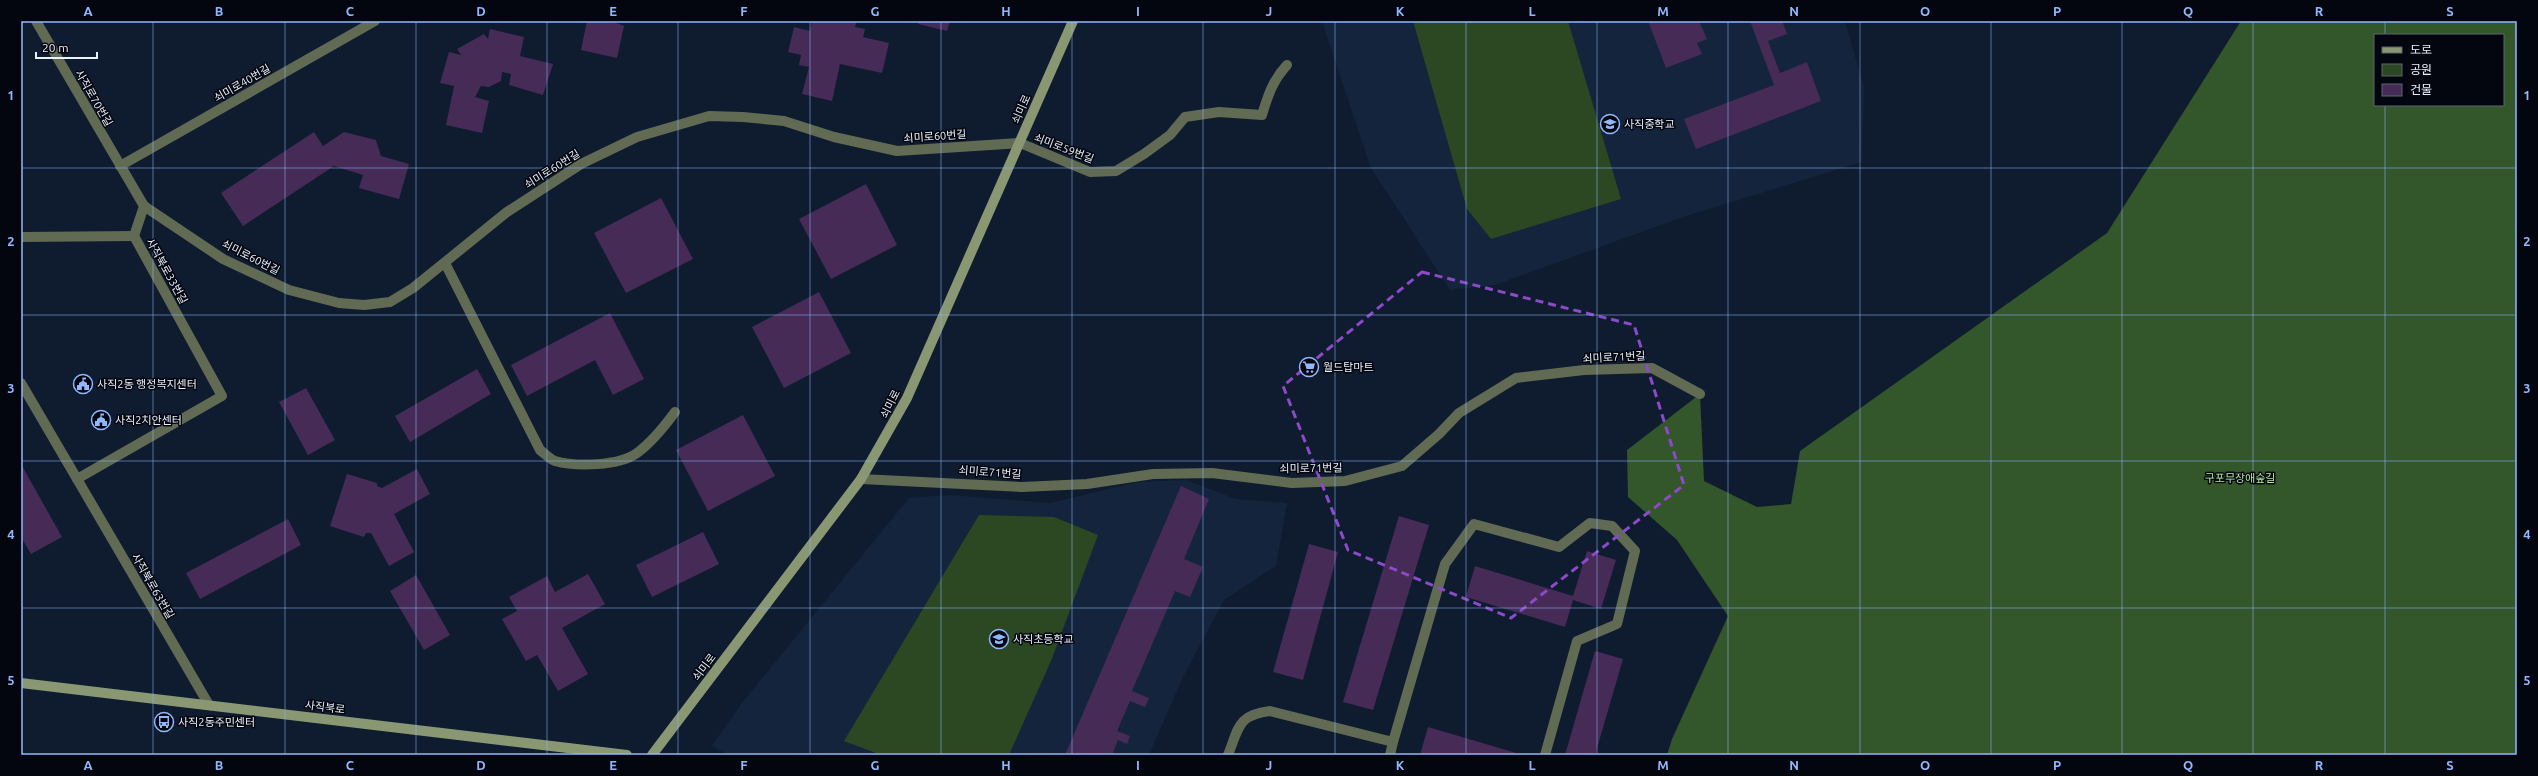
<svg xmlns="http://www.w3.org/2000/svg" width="2538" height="776" font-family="Ubuntu,'Noto Sans KR',sans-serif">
<rect width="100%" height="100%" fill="#0f1b2f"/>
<g fill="#14243d">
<path d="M1322,21H1845L1864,87L1862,162L1686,216L1495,285L1450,290L1371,168Z"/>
<path d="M1186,480L1236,499L1287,503L1276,566L1224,600L1183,677L1149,755H728L712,746L741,704L909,498L949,495L1050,503L1138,482Z"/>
</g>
<g fill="#2b4823">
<path d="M1413,21H1568L1621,199L1491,239L1467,209Z"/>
<path d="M979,515L1054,517L1098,535L1051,661L1009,755H881L844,741Z"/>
</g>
<path fill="#33562a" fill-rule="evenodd" d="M2241,21H2517V755H1667L1672,739L1728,616L1677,540L1628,497L1627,450L1700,394L1704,481L1757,507L1791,504L1800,451L2107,233ZM2375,35H2503V105H2375Z"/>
<g fill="#462b57">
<path d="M587,21H611L624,26L617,58L581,50Z"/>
<path d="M812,21H857L855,27L865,29L863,37L889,43L882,73L840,64L832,101L802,94L809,67L799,65L801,55L788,52L794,27L810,31Z"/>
<path d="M918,21H950L947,31L918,24Z"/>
<path d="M1648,21H1699L1707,39L1697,43L1702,54L1666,68Z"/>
<path d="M1750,21H1782L1787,34L1768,41L1780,73L1807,62L1821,101L1696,149L1684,119L1774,85Z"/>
<path d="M490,29L524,37L520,56L553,64L543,95L509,85L511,74L502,72L501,81L489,87L481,86L475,97L489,101L482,133L446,125L454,86L440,83L449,52L461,55L457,49L484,34L488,39Z"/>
<path d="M314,132L323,146L344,132L376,140L381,156L409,164L399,199L359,188L363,175L334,166L243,226L221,193Z"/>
<path d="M866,184L897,245L831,279L799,219Z"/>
<path d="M661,198L693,259L626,293L594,233Z"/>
<path d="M819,292L851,353L784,388L752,327Z"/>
<path d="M610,313L644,379L613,395L595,360L527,396L511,365Z"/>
<path d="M477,369L491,394L410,442L395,416Z"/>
<path d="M306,388L335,440L308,455L279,402Z"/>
<path d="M743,415L775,476L708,511L676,450Z"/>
<path d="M21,464L62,537L31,554L21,537Z"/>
<path d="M417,469L430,494L394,514L414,552L389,566L371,533H366L364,537L330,526L347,474L377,483V486L382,488Z"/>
<path d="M1181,486L1209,499L1184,559L1203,567L1190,597L1175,591L1132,691L1149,698L1145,707L1130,701L1117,731L1130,736L1127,744L1118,740L1112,755H1065Z"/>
<path d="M1399,516L1429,525L1373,710L1343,702Z"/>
<path d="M288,519L301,545L200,599L186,573Z"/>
<path d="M703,532L719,564L652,597L636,565Z"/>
<path d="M1309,544L1338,552L1303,680L1273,672Z"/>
<path d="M1587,551L1616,560L1601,609L1573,600L1565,627L1466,597L1475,566L1573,596Z"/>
<path d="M588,574L605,604L562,628L588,674L558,691L537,655L526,661L502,619L517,611L509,597L547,576L555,592Z"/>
<path d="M416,575L450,635L424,650L390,591Z"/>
<path d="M1595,651L1623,659L1595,755H1565Z"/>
<path d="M1428,727L1523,755H1420Z"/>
</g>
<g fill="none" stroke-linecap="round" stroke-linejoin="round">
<g stroke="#616a53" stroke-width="10">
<path d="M1228,755C1239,728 1237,715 1270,711L1393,742L1445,564L1474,524L1559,547L1590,523L1612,526L1635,551L1617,624L1577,641L1545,755"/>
<path d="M1390,755L1393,742"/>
</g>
<g stroke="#616a53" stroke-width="10">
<path d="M36,21L144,206L134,236"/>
<path d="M120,166L375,21"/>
<path d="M144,206L223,259L289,290L339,303L364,305L390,302L413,288L507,212L581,164L637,137L709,116L743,117L784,121L834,137L897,151L1020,143L1090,172L1116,171L1144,154L1170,135L1185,117L1219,112L1262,115C1268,95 1273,80 1287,65"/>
<path d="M21,237L134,236"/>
<path d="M445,263L540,450C545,454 550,459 555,461C576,467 619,466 637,453C652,442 664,427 675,412"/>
<path d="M21,383L209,705"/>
<path d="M77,479L222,396L134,236"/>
<path d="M861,479L1022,487L1087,484L1153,474L1212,473L1292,483L1345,481L1402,466L1439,434L1459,413L1516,378L1584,370L1652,368L1700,394"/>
</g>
<g stroke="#899773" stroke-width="10">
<path d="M21,683L627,755"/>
<path d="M652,755L861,479L907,398L1073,21"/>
</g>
</g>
<path fill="none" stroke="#8c4ac8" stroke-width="3" stroke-dasharray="8 5" stroke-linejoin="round" d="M1422,272L1634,325L1684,485L1511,618L1348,550L1283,386Z"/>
<path fill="none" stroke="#90b8fd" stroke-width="1" stroke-opacity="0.55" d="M153,21V755M285,21V755M416,21V755M547,21V755M678,21V755M810,21V755M941,21V755M1072,21V755M1203,21V755M1335,21V755M1466,21V755M1597,21V755M1728,21V755M1860,21V755M1991,21V755M2122,21V755M2253,21V755M2385,21V35M2385,105V755M21,168H2517M21,315H2517M21,461H2517M21,608H2517"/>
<defs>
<symbol id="school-ring" viewBox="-11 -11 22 22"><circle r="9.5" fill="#03060e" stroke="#90b8fd" stroke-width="1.5"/><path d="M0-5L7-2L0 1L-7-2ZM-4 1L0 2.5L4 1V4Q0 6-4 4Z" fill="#90b8fd"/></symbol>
<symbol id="supermarket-ring" viewBox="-11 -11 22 22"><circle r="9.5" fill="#03060e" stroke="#90b8fd" stroke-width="1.5"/><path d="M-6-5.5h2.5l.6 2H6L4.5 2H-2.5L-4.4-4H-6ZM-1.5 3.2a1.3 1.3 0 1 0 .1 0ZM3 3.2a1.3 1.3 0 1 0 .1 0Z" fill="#90b8fd"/></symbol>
<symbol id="civic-ring" viewBox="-11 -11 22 22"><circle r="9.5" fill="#03060e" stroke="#90b8fd" stroke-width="1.5"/><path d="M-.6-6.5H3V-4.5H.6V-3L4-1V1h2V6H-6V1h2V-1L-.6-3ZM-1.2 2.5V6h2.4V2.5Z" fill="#90b8fd"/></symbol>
<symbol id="bus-ring" viewBox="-11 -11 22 22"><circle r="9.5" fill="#03060e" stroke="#90b8fd" stroke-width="1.5"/><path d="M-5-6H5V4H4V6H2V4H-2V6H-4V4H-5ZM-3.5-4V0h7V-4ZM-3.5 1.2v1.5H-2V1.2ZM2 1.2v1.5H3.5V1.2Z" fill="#90b8fd"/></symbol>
</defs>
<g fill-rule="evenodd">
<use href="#school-ring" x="1599" y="113" width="22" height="22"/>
<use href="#supermarket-ring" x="1298" y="356" width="22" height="22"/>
<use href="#civic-ring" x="72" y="373" width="22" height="22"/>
<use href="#civic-ring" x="90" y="409" width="22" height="22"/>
<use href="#school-ring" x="988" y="628" width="22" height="22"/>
<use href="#bus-ring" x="153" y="711" width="22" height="22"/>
</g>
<g text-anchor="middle" stroke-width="3" stroke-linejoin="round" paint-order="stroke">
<g font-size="11" fill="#eaf1fc" stroke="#03060e">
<text transform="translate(242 83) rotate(-30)" y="4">쇠미로40번길</text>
<text transform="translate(94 98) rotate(60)" y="4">사직로70번길</text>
<text transform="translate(1021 109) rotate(-66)" y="4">쇠미로</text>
<text transform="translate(935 136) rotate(-4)" y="4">쇠미로60번길</text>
<text transform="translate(1064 148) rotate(21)" y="4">쇠미로59번길</text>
<text transform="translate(552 169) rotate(-32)" y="4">쇠미로60번길</text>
<text transform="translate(251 257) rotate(27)" y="4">쇠미로60번길</text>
<text transform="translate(167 271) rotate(61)" y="4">사직북로33번길</text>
<text transform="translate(1614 357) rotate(-3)" y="4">쇠미로71번길</text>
<text transform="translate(890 404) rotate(-63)" y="4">쇠미로</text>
<text transform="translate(1311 468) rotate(-1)" y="4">쇠미로71번길</text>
<text transform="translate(990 472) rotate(4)" y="4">쇠미로71번길</text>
<text transform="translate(153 586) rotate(60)" y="4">사직북로63번길</text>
<text transform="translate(704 667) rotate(-53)" y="4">쇠미로</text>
<text transform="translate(325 707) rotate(7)" y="4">사직북로</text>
</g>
<g font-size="11" fill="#eaf1fc" stroke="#03060e" text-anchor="start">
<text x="1624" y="128">사직중학교</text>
<text x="1323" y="371">월드탑마트</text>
<text x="97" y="388">사직2동 행정복지센터</text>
<text x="115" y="424">사직2치안센터</text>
<text x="1013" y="643">사직초등학교</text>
<text x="178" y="726">사직2동주민센터</text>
</g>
<g font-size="11" fill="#b2e9a3" stroke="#03060e">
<text x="2240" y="482">구포무장애숲길</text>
</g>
</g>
<rect width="2538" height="776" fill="none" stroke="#03060e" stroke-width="44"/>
<rect x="2374" y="34" width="130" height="72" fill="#03060e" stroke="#5f646d"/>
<rect x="2382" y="47" width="20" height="6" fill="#899773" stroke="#5f646d"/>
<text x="2410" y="54" font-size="12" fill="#eaf1fc">도로</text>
<rect x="2382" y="64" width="20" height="12" fill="#2b4823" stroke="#5f646d"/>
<text x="2410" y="74" font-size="12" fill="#eaf1fc">공원</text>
<rect x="2382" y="84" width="20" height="12" fill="#462b57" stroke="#5f646d"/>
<text x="2410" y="94" font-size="12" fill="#eaf1fc">건물</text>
<path d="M36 52v6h61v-6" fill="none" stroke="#eaf1fc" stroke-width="2"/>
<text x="42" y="52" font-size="12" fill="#eaf1fc" stroke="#03060e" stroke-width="3" paint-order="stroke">20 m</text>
<rect x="22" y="22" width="2494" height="732" fill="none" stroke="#90b8fd" stroke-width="1.5"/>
<g font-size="13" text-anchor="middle" font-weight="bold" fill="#90b8fd">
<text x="88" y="16">A</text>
<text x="219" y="16">B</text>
<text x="350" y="16">C</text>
<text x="481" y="16">D</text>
<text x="613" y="16">E</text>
<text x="744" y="16">F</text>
<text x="875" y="16">G</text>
<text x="1006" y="16">H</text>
<text x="1138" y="16">I</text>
<text x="1269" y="16">J</text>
<text x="1400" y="16">K</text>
<text x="1532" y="16">L</text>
<text x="1663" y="16">M</text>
<text x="1794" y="16">N</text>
<text x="1925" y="16">O</text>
<text x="2057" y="16">P</text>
<text x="2188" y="16">Q</text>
<text x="2319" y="16">R</text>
<text x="2450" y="16">S</text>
<text x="11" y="100">1</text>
<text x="2527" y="100">1</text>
<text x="11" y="246">2</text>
<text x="2527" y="246">2</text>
<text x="11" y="393">3</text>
<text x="2527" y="393">3</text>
<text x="11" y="539">4</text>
<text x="2527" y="539">4</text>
<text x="11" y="685">5</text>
<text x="2527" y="685">5</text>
<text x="88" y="770">A</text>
<text x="219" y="770">B</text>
<text x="350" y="770">C</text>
<text x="481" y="770">D</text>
<text x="613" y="770">E</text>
<text x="744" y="770">F</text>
<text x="875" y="770">G</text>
<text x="1006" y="770">H</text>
<text x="1138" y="770">I</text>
<text x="1269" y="770">J</text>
<text x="1400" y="770">K</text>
<text x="1532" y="770">L</text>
<text x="1663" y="770">M</text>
<text x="1794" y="770">N</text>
<text x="1925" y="770">O</text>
<text x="2057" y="770">P</text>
<text x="2188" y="770">Q</text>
<text x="2319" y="770">R</text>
<text x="2450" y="770">S</text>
</g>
</svg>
